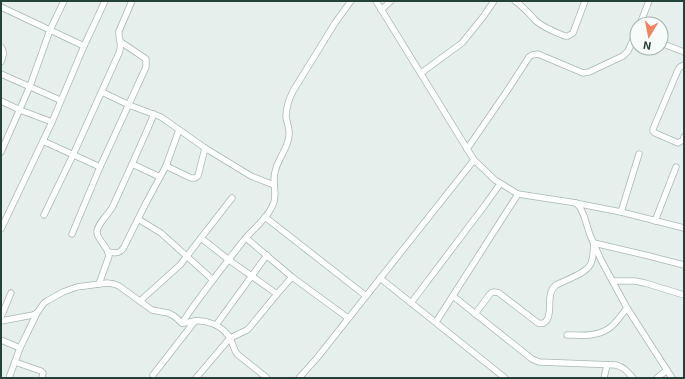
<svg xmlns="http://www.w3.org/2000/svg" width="685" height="379" font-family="'Exo 2',sans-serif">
<rect width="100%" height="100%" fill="#e6efeb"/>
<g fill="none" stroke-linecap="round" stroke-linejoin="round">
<defs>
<g id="minor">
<path d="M376,1L474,160"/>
<path d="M515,1C524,7 529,14 536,21C544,28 555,32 565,36H568L573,33L585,1"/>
<path d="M1,7L84,46"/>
<path d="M381,10L391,1"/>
<path d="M640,24L649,1"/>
<path d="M661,43L684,52"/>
<path d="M1,47C5,52 3,57 1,62"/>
<path d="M684,65L680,67L678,70L653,129V131L655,133L678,143L683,140L684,137"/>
<path d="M421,73L462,43L483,17L494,1"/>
<path d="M1,74L60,100"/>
<path d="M102,92L129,105L161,117L205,148L251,176L274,185"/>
<path d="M1,101L20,110L52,122"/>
<path d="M43,141L100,167"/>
<path d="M467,149L507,91L529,57L532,55L538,54L583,73L589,72L623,56L628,51L637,31"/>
<path d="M1,152L30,86L50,30L64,1"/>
<path d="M132,164L160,177"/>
<path d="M166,166L191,178H195L198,176L205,148"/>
<path d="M576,203L580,207L584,216L590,235L601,260L627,308L672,378"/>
<path d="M621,212L639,154"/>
<path d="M44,215L73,155L119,53C123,43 118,40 119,31L132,1"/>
<path d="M265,217L366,296"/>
<path d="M138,219L161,233L213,280"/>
<path d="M655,221L676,167"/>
<path d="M1,229L52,122L84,46L105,1"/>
<path d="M72,234L100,167L146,67V59L121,42"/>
<path d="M201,238L229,260L277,294"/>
<path d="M246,238L292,277L348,318"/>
<path d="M108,252C116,253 120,254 124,247L146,203L166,166L179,130"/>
<path d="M380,278L505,378"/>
<path d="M613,281H635L645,283L684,295"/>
<path d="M99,284L109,256C108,246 97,240 97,232C97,224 109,214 113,206C127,175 141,145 154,114"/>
<path d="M453,296L532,359L539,362L616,365C624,367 628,372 633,378"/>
<path d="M140,301L180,265L232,198"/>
<path d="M411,303L485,205L500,184"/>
<path d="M475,314L490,294C493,291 495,292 499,293L538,323C542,324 546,323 548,318C552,307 546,293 556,285C565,280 585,274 590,265C594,259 593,250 594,243L649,256L684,265"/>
<path d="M1,317L11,293"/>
<path d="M1,321L33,315L37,313L44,303L47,301L63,292L77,287L107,283L114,284L119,286L152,310L168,313L174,316L182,323C187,323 191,322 195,321C206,320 220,325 227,334C232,339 233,348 237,354L267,378"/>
<path d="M436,322L518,194"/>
<path d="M182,323C201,294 223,267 244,240C254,228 269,217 274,202C277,192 272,181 275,172C277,160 289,147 289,135C290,129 287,123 286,117C286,108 289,99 293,91L335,23L351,1"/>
<path d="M216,325L267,255"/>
<path d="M567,335C580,335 596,337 608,329C616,324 621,315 627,308"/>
<path d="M1,340L20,348"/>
<path d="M15,362L41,371L43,373L42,378"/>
<path d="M153,375L195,321"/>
<path d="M9,378L20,348L37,313"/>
<path d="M196,378L230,338L247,330L250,327L277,294L292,277"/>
<path d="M299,378L317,358L474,160L495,180L518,194L570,202L621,212L684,228"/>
<path d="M604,378L607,365"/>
<path d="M657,378L667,370"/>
</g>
</defs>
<use href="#minor" stroke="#a8b8b2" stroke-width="7"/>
<use href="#minor" stroke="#fff" stroke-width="5.5"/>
</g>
<rect width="685" height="379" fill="none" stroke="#24423a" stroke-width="4"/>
<g transform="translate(649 36) rotate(190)"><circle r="19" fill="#f7fbf9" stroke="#a3b1ad"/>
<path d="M0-3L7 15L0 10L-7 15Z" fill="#f4845f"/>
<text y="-6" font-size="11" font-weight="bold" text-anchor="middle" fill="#24423a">N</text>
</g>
</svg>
